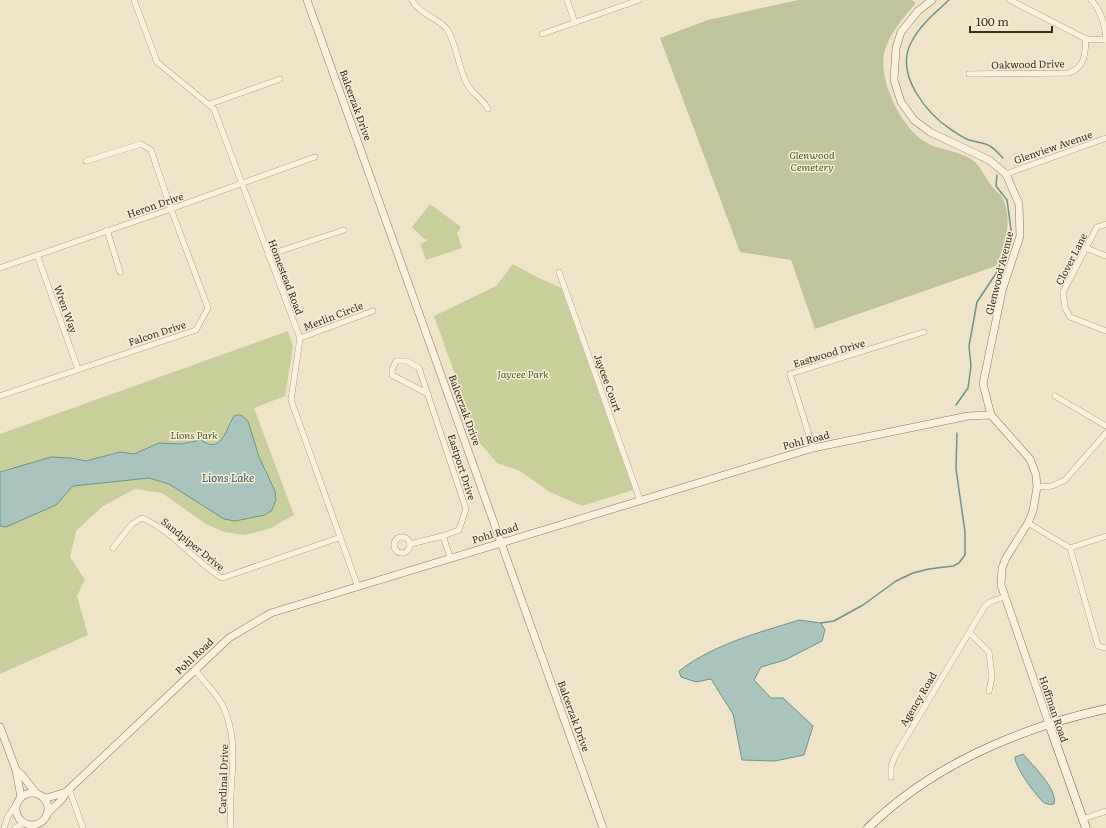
<svg xmlns="http://www.w3.org/2000/svg" width="1106" height="828" font-family="Literata,serif">
<rect width="100%" height="100%" fill="#f0e4c8"/>
<g fill="#c9cf9b">
<path d="M430,204L461,227L457,233L462,248L426,260L420,244L428,240L424,239L412,227Z"/>
<path d="M513,264L537,277L561,288L633,490L582,506L550,492L520,471L497,463L479,442L434,316L496,286Z"/>
<path d="M288,331L293,347L285,396L254,408L294,515L269,529L245,535L224,532L206,524L162,493L135,489L103,506L76,531L70,557L85,580L77,596L88,635L0,674V434Z"/>
</g>
<path fill="#bfc49a" d="M798,0H912L916,3C904,17 888,35 884,54C879,82 901,127 925,142C940,151 962,150 976,163C982,169 986,179 991,185C994,190 1001,194 1003,199C1013,223 1005,244 996,266L815,329L791,260L740,252L660,38L708,20Z"/>
<g fill="#a9c4bc" stroke="#6f938a">
<path d="M235,415H241L248,421L259,457L275,491L276,500L272,510L265,515L235,521L224,519L169,484L149,478L73,486L56,505L6,527L0,526V472L51,457L71,458L86,461L120,452L134,454L159,443L181,444L201,440C223,456 226,426 235,415Z"/>
<path d="M799,620L821,623L825,630L822,641L785,660L761,667L754,680L771,698H783L813,726L804,755L775,761L742,760L733,714L711,679L696,682L681,677L679,671C714,644 758,633 799,620Z"/>
<path d="M1023,754C1033,766 1058,789 1054,804C1050,805 1045,804 1042,801C1035,794 1014,766 1015,757Z"/>
</g>
<g fill="none" stroke-linecap="round" stroke-linejoin="round">
<g stroke="#6f938a" stroke-width="1.5">
<path d="M949,0C936,12 920,25 912,41C893,74 927,114 953,131C958,134 964,138 969,140C975,142 984,142 990,146C995,149 999,154 1003,158"/>
<path d="M956,405L968,388L971,366L969,346L977,302L997,272L1008,245L1011,230L1007,200L996,186L997,175"/>
<path d="M821,623L834,621L863,605L896,581L913,573L929,569L953,566L959,563L965,555V532L956,469L957,433"/>
</g>
<defs>
<g id="minor">
<path d="M134,0L157,62L214,109L300,338L291,400L358,587"/>
<path d="M412,0C420,15 440,19 447,29C457,45 458,67 467,84C472,94 483,99 488,109"/>
<path d="M567,0L575,23"/>
<path d="M1010,0L1086,39L1106,40"/>
<path d="M1091,0C1102,11 1105,25 1106,40"/>
<path d="M542,34L639,0"/>
<path d="M969,74L1069,73C1085,67 1085,55 1086,39"/>
<path d="M210,104L280,79"/>
<path d="M1006,174L1106,138"/>
<path d="M1106,224L1097,227L1063,292L1065,308L1070,317L1106,331"/>
<path d="M107,230L120,272"/>
<path d="M1086,248L1106,256"/>
<path d="M37,255L78,369"/>
<path d="M268,255L344,230"/>
<path d="M0,268L165,211L315,157"/>
<path d="M559,272L640,500"/>
<path d="M300,338L373,311"/>
<path d="M428,394L392,375V370L396,361H407L419,368L466,509L459,530L443,536L450,557"/>
<path d="M0,396L196,330L208,308L171,209L151,150L141,144L86,161"/>
<path d="M1055,396L1106,426"/>
<path d="M813,448L790,374L924,332"/>
<path d="M1037,487L1052,486L1065,480L1106,433"/>
<path d="M1028,523L1070,548L1098,646L1106,648"/>
<circle cx="402" cy="545" r="8"/>
<path d="M410,544L443,536"/>
<path d="M113,548L132,524L142,518C173,531 194,561 222,578L341,537"/>
<path d="M1070,548L1106,536"/>
<path d="M970,633L989,652L992,677L989,691"/>
<path d="M195,669C203,682 216,692 223,706C242,748 227,784 231,828"/>
<path d="M891,777V767L895,756L985,606L990,602L1004,597"/>
<path d="M69,789L83,828"/>
<path d="M1083,819L1106,811"/>
<path d="M4,828L8,816L16,805"/>
<path d="M15,828L24,823"/>
</g>
<g id="tertiary">
<path d="M307,0L603,828"/>
<path d="M932,0L918,11L901,32L896,48L894,80L901,102L914,120L930,132L989,160L1006,174L1019,204L1020,236L1002,291L983,384L991,415L1030,459L1036,475L1037,487L1033,511L1028,523L1006,558L1002,568L1001,585L1049,724"/>
<path d="M0,727L16,770L21,797"/>
<path d="M16,770L21,774L36,793"/>
<circle cx="32" cy="809" r="16"/>
<path d="M41,796L47,798L66,792L229,638L271,613L813,448L968,416L991,415"/>
<path d="M47,814C53,806 63,802 66,792"/>
</g>
<g id="secondary">
<path d="M1049,724L1086,828"/>
<path d="M868,828C932,765 1019,728 1106,709"/>
</g>
</defs>
<use href="#minor" stroke="#8d765c" stroke-width="6"/>
<use href="#tertiary" stroke="#8d765c" stroke-width="8"/>
<use href="#secondary" stroke="#6f573f" stroke-width="9"/>
<use href="#minor" stroke="#faf1dc" stroke-width="5.5"/>
<use href="#tertiary" stroke="#faf1dc" stroke-width="7"/>
<use href="#secondary" stroke="#faf1dc" stroke-width="8"/>
</g>
<g text-anchor="middle" stroke-width="3" stroke-linejoin="round" paint-order="stroke">
<g font-size="10" fill="#3d2e20" stroke="#f7eed8">
<text transform="translate(1028 64) rotate(-1)" y="4">Oakwood Drive</text>
<text transform="translate(356 105) rotate(70)" y="4">Balcerzak Drive</text>
<text transform="translate(1053 147) rotate(-19)" y="4">Glenview Avenue</text>
<text transform="translate(155 205) rotate(-19)" y="4">Heron Drive</text>
<text transform="translate(1071 259) rotate(-63)" y="4">Clover Lane</text>
<text transform="translate(999 273) rotate(-76)" y="4">Glenwood Avenue</text>
<text transform="translate(286 277) rotate(69)" y="4">Homestead Road</text>
<text transform="translate(66 309) rotate(70)" y="4">Wren Way</text>
<text transform="translate(333 316) rotate(-21)" y="4">Merlin Circle</text>
<text transform="translate(157 333) rotate(-18)" y="4">Falcon Drive</text>
<text transform="translate(829 353) rotate(-17)" y="4">Eastwood Drive</text>
<text transform="translate(608 383) rotate(70)" y="4">Jaycee Court</text>
<text transform="translate(465 410) rotate(70)" y="4">Balcerzak Drive</text>
<text transform="translate(806 440) rotate(-14)" y="4">Pohl Road</text>
<text transform="translate(462 467) rotate(72)" y="4">Eastport Drive</text>
<text transform="translate(495 533) rotate(-17)" y="4">Pohl Road</text>
<text transform="translate(193 544) rotate(39)" y="4">Sandpiper Drive</text>
<text transform="translate(194 656) rotate(-43)" y="4">Pohl Road</text>
<text transform="translate(918 699) rotate(-59)" y="4">Agency Road</text>
<text transform="translate(1054 709) rotate(71)" y="4">Hoffman Road</text>
<text transform="translate(574 716) rotate(70)" y="4">Balcerzak Drive</text>
<text transform="translate(223 779) rotate(-88)" y="4">Cardinal Drive</text>
</g>
<g font-size="10" font-style="italic" fill="#4d5a26" stroke="#f7eed8">
<text x="812" y="159">Glenwood<tspan x="812" dy="12">Cemetery</tspan></text>
<text x="523" y="378">Jaycee Park</text>
<text x="194" y="439">Lions Park</text>
</g>
<g font-size="11" font-style="italic" fill="#2f5d5a" stroke="#f7eed8">
<text x="228" y="482">Lions Lake</text>
</g>
</g>
<path d="M970 26v6h82v-6" fill="none" stroke="#3d2e20" stroke-width="2"/>
<text x="976" y="26" font-size="12" fill="#3d2e20" stroke="#f7eed8" stroke-width="3" paint-order="stroke">100 m</text>
</svg>
